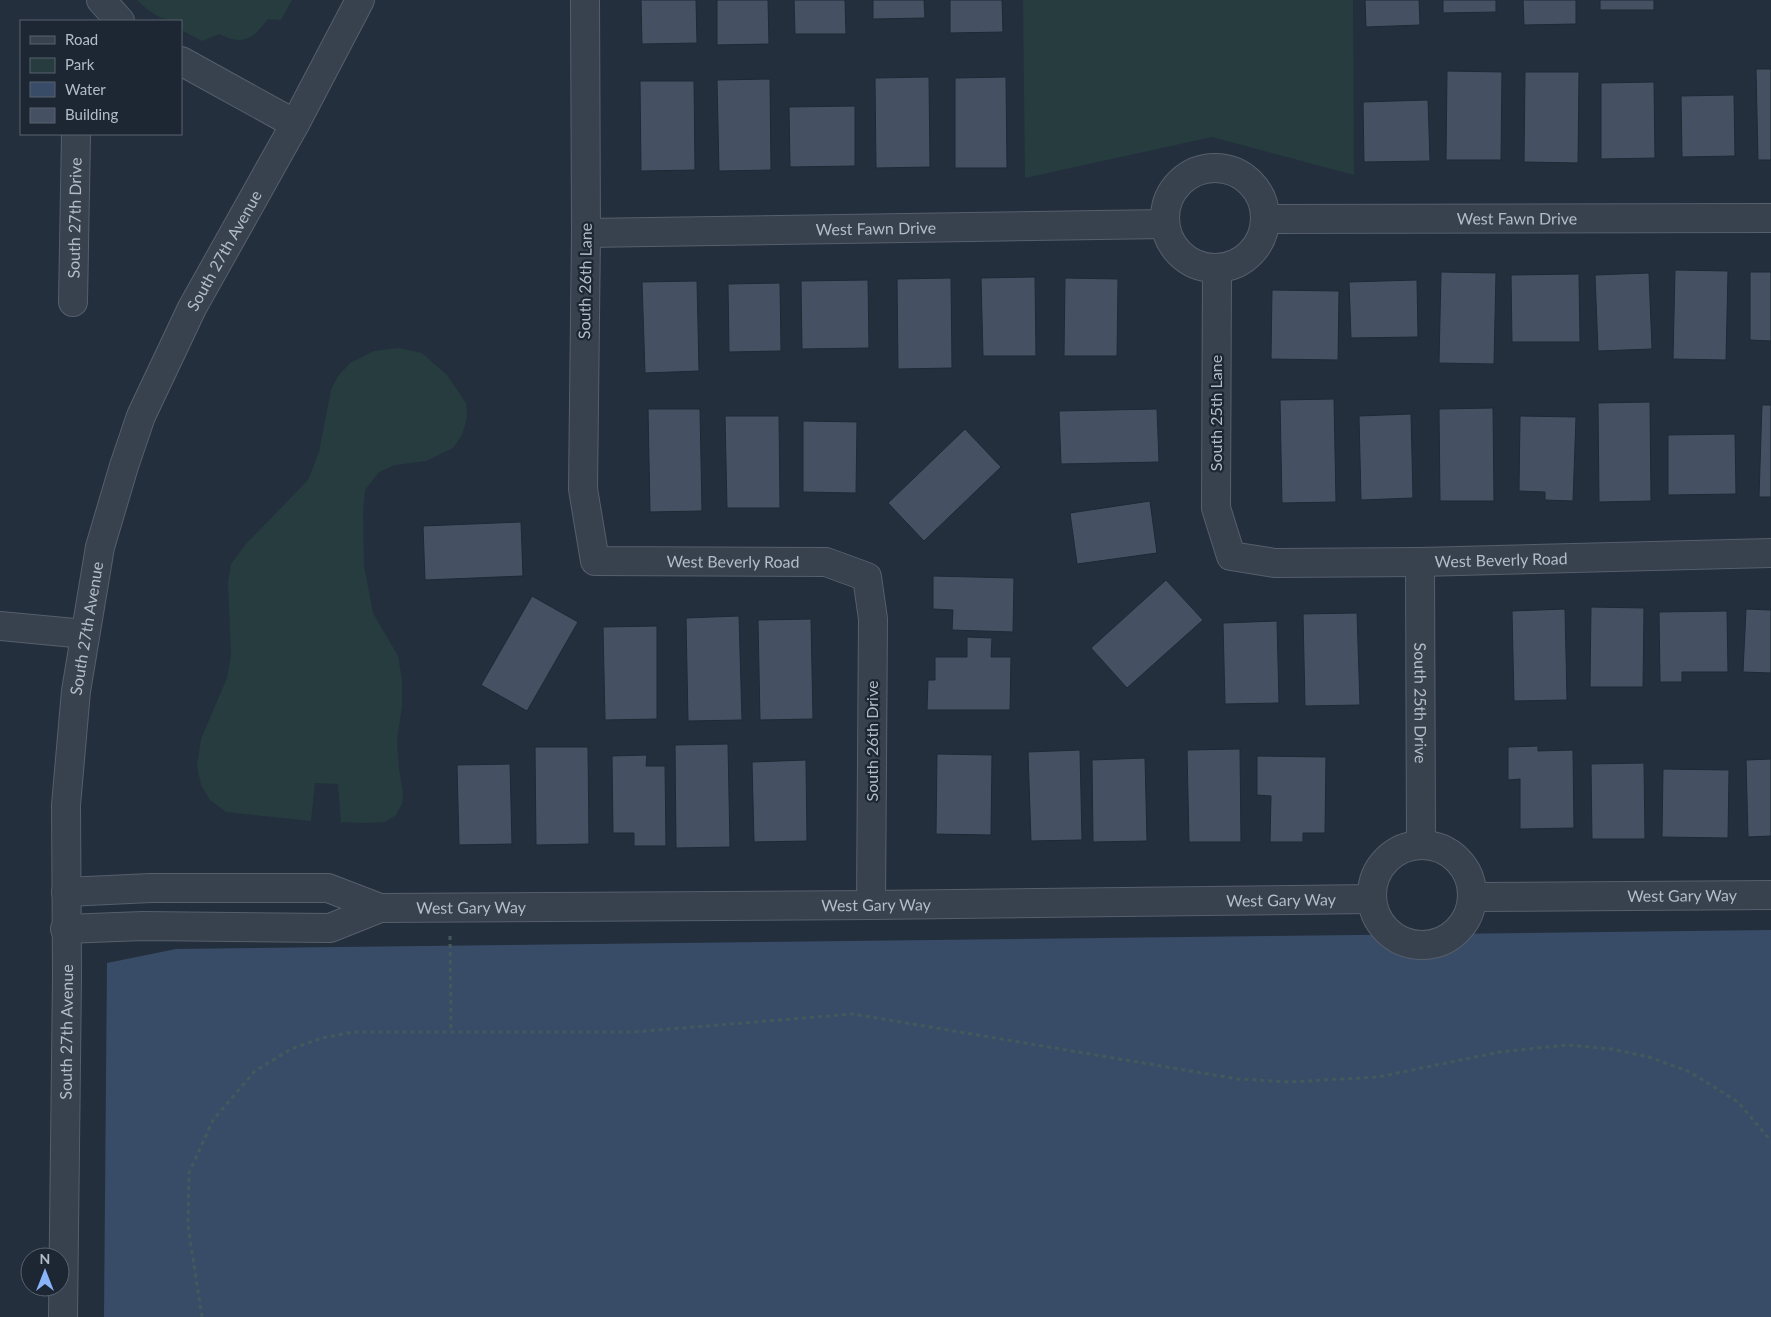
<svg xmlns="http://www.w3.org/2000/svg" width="1771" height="1317" font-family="Lato,sans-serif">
<rect width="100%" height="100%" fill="#242f3e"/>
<g fill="#263c3f">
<path d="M137,0H292L281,20L268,19C253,39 243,46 219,34L202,41L181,30V21C161,21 152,14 137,0Z"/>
<path d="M1023,0H1353L1354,175L1212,137L1025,178Z"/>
<path d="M399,348L422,353L447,375L466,403L467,418L462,435L453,448L426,461L395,465L379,472L365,490L363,514L364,566L373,613L398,656L402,680V706L397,740L399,769L403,793L402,804L396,815L385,822L364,823L341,822L338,784L315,783L311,821L226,812L210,800L201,785L197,766L201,739L227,678L231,656L228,582L231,564L246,544L308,480L319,452L331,390L338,376L350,363L374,351Z"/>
</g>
<path fill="#394c67" d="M1771,930V1317H104L107,963L176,949Z"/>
<g fill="#455162" stroke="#1f2835">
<path d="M641,0H696L697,43L642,44Z"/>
<path d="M717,0H768L769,44L717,45Z"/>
<path d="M794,0H845L846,34H795Z"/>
<path d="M873,0H924L925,18L873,19Z"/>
<path d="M950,0H1002L1003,32L950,33Z"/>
<path d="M1365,0H1419L1420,25L1366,27Z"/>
<path d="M1443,0H1496V12L1443,13Z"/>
<path d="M1523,0H1576V24L1524,25Z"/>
<rect x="1600" y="0" width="54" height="10"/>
<path d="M1756,69H1771V160H1758Z"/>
<path d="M1447,71L1502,72L1501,160H1446Z"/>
<path d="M1525,72H1579L1578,163L1524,162Z"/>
<path d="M929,77L930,167L876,168L875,78Z"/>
<path d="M1006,77L1007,168H955V78Z"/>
<path d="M770,79L771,170L719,171L717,80Z"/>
<path d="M640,81H694L695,170L641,171Z"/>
<path d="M1654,82L1655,158L1601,159V83Z"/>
<path d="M1734,95L1735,156L1682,157L1681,96Z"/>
<path d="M1428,100L1430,161L1364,162L1363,102Z"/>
<path d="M855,106V166L790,167L789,107Z"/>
<path d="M1675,270L1728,271L1726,360L1673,359Z"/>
<path d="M1441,272L1496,273L1494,364L1439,363Z"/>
<path d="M1750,272H1771V341L1750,340Z"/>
<path d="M1649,273L1652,349L1598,351L1595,275Z"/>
<path d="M1579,274L1580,342H1512L1511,275Z"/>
<path d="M1035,277L1036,356H983L981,278Z"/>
<path d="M951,278L952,368L898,369L897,279Z"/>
<path d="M1065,278L1118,279L1117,356H1064Z"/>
<path d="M868,280L869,348L802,349L801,281Z"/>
<path d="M1417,280L1418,337L1351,338L1349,282Z"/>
<path d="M697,281L699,371L645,373L642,282Z"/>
<path d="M780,283L781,351L729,352L728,284Z"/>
<path d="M1272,290L1339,291L1338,360L1271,359Z"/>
<path d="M1334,399L1336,502L1282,503L1280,400Z"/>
<path d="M1650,402L1651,501L1599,502L1598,403Z"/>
<path d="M1762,405H1771V497H1759Z"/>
<path d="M1493,408L1494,501H1440L1439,409Z"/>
<path d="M648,409H700L702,511L650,512Z"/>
<path d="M1157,409L1159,462L1061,464L1059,411Z"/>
<path d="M1411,414L1413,498L1361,500L1359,416Z"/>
<path d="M725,416H779L780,508H727Z"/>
<path d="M1520,416L1576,417L1573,501L1545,500V492L1519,491Z"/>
<path d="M803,421L857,422L856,493L803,492Z"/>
<path d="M965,429L1001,467L924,541L888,503Z"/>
<path d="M1735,434L1736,494L1668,495V435Z"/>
<path d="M1150,501L1157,553L1077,564L1070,513Z"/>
<path d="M521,522L523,576L425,580L423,526Z"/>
<path d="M933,576L1014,578L1013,632L952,630L953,610L933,609Z"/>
<path d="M1166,580L1203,620L1127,688L1091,648Z"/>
<path d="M532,596L578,622L527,711L481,685Z"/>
<path d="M1591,607L1644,608L1643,687H1590Z"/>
<path d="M1565,609L1567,700L1514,701L1512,611Z"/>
<path d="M1746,609L1771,610V673L1743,672Z"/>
<path d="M1727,611L1728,672H1682V682H1660L1659,612Z"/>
<path d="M1357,613L1360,705L1305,706L1303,614Z"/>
<path d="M739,616L742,720L688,721L686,618Z"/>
<path d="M811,619L813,719L760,720L758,620Z"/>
<path d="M1277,621L1279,703L1225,704L1223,623Z"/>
<path d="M657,626V719L605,720L603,627Z"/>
<path d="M967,637L992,638L991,657H1011L1010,710H927L928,680H935V657H967Z"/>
<path d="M728,744L730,847L676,848L675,745Z"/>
<path d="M1538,746V751L1573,750L1574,828L1520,829V779L1508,780V747Z"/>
<path d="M535,747H588L589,844L536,845Z"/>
<path d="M1240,749L1241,842H1189L1187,750Z"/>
<path d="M1080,750L1082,840L1031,841L1028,752Z"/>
<path d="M937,754L992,755L991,835L936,834Z"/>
<path d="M647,755L646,766H665L666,846H634V833H613L612,756Z"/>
<path d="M1257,756L1326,757L1325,833H1303V842H1270L1271,796L1257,795Z"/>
<path d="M1145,758L1147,841L1093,842L1092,760Z"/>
<path d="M1771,759V836L1748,837L1746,760Z"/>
<path d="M806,760L807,841L754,842L752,762Z"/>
<path d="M1644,763L1645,839H1592L1591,764Z"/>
<path d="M510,764L512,844L459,845L457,765Z"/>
<path d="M1663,769L1729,770L1728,838L1662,837Z"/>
</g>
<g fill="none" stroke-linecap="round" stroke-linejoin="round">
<defs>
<g id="minor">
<path d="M101,0L120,21"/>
<path id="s1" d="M585,0L586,233L583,489L595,561L826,562L867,577L873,619L871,905"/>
<path d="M181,61L295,124"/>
<circle cx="1215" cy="218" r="50"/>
<path id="s2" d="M1265,219L1771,218"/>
<path id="s3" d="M586,233L1165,224"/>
<path id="s4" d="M1217,269L1216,508L1231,556L1275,563L1420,562L1771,553"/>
<path id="s5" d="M73,302L76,134"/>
<path id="s6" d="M1420,562L1421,845"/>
<path d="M0,626L85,634"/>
<circle cx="1422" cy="895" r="50"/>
<path d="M66,892L151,888H328L380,908"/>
<path id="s7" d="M1473,897L1771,895"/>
<path id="s8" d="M65,929L143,926L330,928L380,908L871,905L1372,899"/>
<path id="s9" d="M63,1317L67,976L66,805L76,691L100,547L124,466L141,416L192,308L295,124L360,0"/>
</g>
</defs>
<use href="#minor" stroke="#565f6c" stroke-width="30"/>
<g stroke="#44595c" stroke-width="3" stroke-dasharray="4 4" stroke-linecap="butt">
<path d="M450,936L451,1032"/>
<path d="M202,1317L188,1226L189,1173L213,1120L255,1071L291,1049L322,1038L353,1032H633L853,1014L1238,1079L1289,1082L1378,1077L1500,1052L1567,1045L1612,1049L1649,1057L1690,1072L1738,1102L1771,1141"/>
</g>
<use href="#minor" stroke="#38414e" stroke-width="28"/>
</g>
<g text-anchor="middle" stroke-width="4.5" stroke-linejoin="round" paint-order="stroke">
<g font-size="16" fill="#b4bcc9" stroke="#1d2633">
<text dy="6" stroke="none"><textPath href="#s5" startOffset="84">South 27th Drive</textPath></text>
<text dy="6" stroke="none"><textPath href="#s2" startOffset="252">West Fawn Drive</textPath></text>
<text dy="6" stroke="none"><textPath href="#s3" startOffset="290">West Fawn Drive</textPath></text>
<text dy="6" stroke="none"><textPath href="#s9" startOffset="1095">South 27th Avenue</textPath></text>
<text transform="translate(585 281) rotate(-89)" y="6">South 26th Lane</text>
<text transform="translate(1216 413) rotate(-90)" y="6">South 25th Lane</text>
<text dy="6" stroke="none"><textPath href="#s4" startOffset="560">West Beverly Road</textPath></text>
<text dy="6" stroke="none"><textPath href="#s1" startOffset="700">West Beverly Road</textPath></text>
<text dy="6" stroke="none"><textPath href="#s9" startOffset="690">South 27th Avenue</textPath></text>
<text dy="6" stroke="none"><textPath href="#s6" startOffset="141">South 25th Drive</textPath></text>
<text transform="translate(872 741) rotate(-90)" y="6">South 26th Drive</text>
<text dy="6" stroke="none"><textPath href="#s7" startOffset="209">West Gary Way</textPath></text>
<text dy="6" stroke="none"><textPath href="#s8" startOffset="1220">West Gary Way</textPath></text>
<text dy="6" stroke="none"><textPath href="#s8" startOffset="815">West Gary Way</textPath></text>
<text dy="6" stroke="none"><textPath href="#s8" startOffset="410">West Gary Way</textPath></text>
<text dy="6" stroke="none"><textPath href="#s9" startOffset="285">South 27th Avenue</textPath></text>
</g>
</g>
<rect x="20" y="20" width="162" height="115" fill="#1d2633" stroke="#59626f"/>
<rect x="30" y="36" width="25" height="8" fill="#38414e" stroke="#59626f"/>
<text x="65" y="45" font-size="15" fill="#b4bcc9">Road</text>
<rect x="30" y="58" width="25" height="15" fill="#263c3f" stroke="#59626f"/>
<text x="65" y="70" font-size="15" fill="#b4bcc9">Park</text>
<rect x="30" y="82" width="25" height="15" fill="#394c67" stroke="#59626f"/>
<text x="65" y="95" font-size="15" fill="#b4bcc9">Water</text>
<rect x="30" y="108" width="25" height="15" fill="#455162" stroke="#59626f"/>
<text x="65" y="120" font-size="15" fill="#b4bcc9">Building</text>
<g transform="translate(45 1272)"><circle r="24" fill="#1d2633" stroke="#59626f"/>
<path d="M0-4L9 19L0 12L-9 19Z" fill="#8ab4f8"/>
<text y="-8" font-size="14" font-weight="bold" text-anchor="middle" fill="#b4bcc9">N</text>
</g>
</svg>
